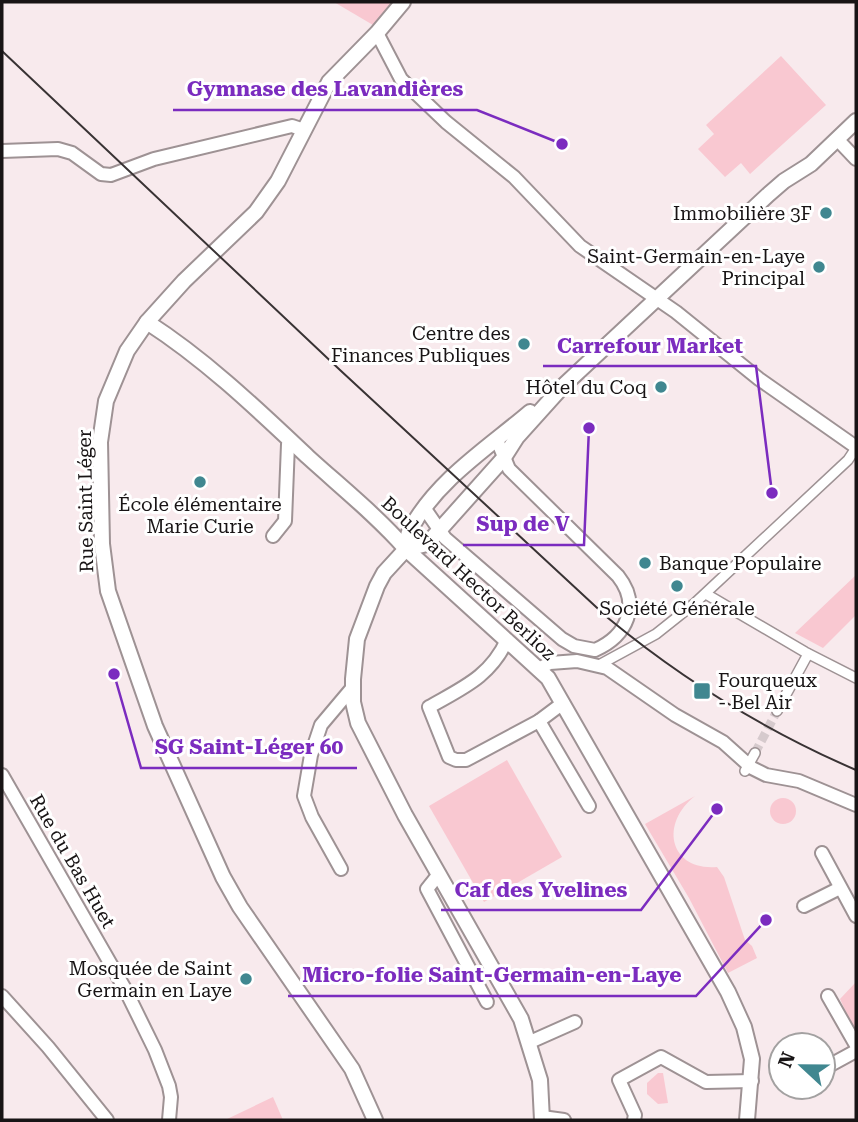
<svg xmlns="http://www.w3.org/2000/svg" width="858" height="1122" font-family="'Roboto Serif',serif">
<rect width="100%" height="100%" fill="#f8eaed"/>
<g fill="#f9c8d1">
<path d="M334,2H392L373,25Z"/>
<path d="M781,56L826,105L750,174L741,163L725,177L698,149L714,134L706,125Z"/>
<path d="M856,575V615L823,648L795,633Z"/>
<path d="M507,760L562,857L484,902L429,806Z"/>
<path d="M695,796C659,824 670,871 717,867L724,877L745,940L752,946L757,958L728,973L689,898L645,824Z"/>
<circle cx="783" cy="811" r="13"/>
<path d="M856,982V1034L840,999Z"/>
<path d="M658,1073H663L668,1103L658,1104L647,1094V1083Z"/>
<path d="M273,1097L283,1120H225Z"/>
</g>
<g fill="none" stroke-linecap="round" stroke-linejoin="round">
<path stroke="#d6cacd" stroke-width="9" stroke-dasharray="9 4.5" stroke-linecap="butt" d="M755,753L777,711"/>
<defs>
<g id="pedestrian">
<path d="M706,594L805,652L856,678"/>
<path d="M599,665L656,634L695,603L848,460L856,448"/>
<path d="M777,711L808,654"/>
<path d="M745,771L755,753"/>
</g>
<g id="minor">
<path d="M377,33L401,79L446,122L514,177L580,246L676,312L759,379L856,447"/>
<path d="M837,139L856,159"/>
<path d="M2,151L58,149L72,153L101,174L111,175L154,159L292,126L304,130"/>
<path d="M425,509L445,538L562,639L574,646L595,650C627,636 641,605 618,576L509,469L497,440"/>
<path d="M273,536L285,521L288,444L292,441"/>
<path d="M507,640C490,677 462,688 429,707L449,757L456,760H466L539,721L563,703"/>
<path d="M538,669L550,663L577,661L607,668L675,715L723,742L752,768L766,775L799,781L856,805"/>
<path d="M539,721L589,806"/>
<path d="M2,775L125,989L155,1050L169,1086L171,1097L169,1120"/>
<path d="M822,853L856,916"/>
<path d="M341,869L312,817L304,796L311,755L321,725L353,687"/>
<path d="M439,874L427,889L487,1002"/>
<path d="M804,906L840,888"/>
<path d="M2,996L48,1047L107,1120"/>
<path d="M828,996L856,1045"/>
<path d="M530,1042L575,1022"/>
<path d="M823,1069L856,1051"/>
<path d="M542,1117L564,1120"/>
<path d="M634,1120L635,1115L619,1080L661,1057L706,1082L752,1081"/>
</g>
<g id="tertiary">
<path d="M147,322C206,360 257,409 308,457C341,487 376,515 406,549L548,678L728,992L744,1027L752,1059L747,1120"/>
<path d="M406,549L384,573L377,586L357,639L353,679V702L358,723L405,815L521,1019L540,1080L542,1120"/>
<path d="M406,549L427,544L503,459L517,437L562,387L769,194L784,181L811,164L856,121"/>
<path d="M406,549C407,542 407,534 411,528C438,479 489,447 530,412"/>
<path d="M375,1120L352,1069L240,907L223,877L155,726L108,591L102,544L100,442L106,401L127,351L147,322L184,281L256,212L278,181L329,82L377,33L403,2"/>
</g>
</defs>
<use href="#pedestrian" stroke="#9e9294" stroke-width="12"/>
<use href="#minor" stroke="#9e9294" stroke-width="16"/>
<use href="#tertiary" stroke="#9e9294" stroke-width="18"/>
<use href="#pedestrian" stroke="#fff" stroke-width="9"/>
<use href="#minor" stroke="#fff" stroke-width="12"/>
<use href="#tertiary" stroke="#fff" stroke-width="14"/>
<path stroke="#393334" stroke-width="2" d="M2,51L340,370L608,618C683,680 766,731 856,770"/>
</g>
<g fill="#408790" stroke="#fff" stroke-width="2.5">
<circle cx="826" cy="213" r="7"/>
<circle cx="819" cy="267" r="7"/>
<circle cx="524" cy="344" r="7"/>
<circle cx="661" cy="387" r="7"/>
<circle cx="200" cy="482" r="7"/>
<circle cx="645" cy="563" r="7"/>
<circle cx="677" cy="586" r="7"/>
<rect x="693" y="682" width="18" height="18" rx="3.5"/>
<circle cx="246" cy="979" r="7"/>
</g>
<g text-anchor="middle" stroke-width="6" stroke-linejoin="round" paint-order="stroke">
<g font-size="19" fill="#181415" stroke="#fff" text-anchor="end">
<text x="812" y="220">Immobilière 3F</text>
<text x="805" y="263">Saint-Germain-en-Laye<tspan x="805" dy="22">Principal</tspan></text>
<text x="510" y="340">Centre des<tspan x="510" dy="22">Finances Publiques</tspan></text>
<text x="647" y="394">Hôtel du Coq</text>
<text x="200" y="511" text-anchor="middle">École élémentaire<tspan x="200" dy="22">Marie Curie</tspan></text>
<text x="659" y="570" text-anchor="start">Banque Populaire</text>
<text x="677" y="615" text-anchor="middle">Société Générale</text>
<text x="718" y="687" text-anchor="start">Fourqueux<tspan x="718" dy="22">- Bel Air</tspan></text>
<text x="232" y="975">Mosquée de Saint<tspan x="232" dy="22">Germain en Laye</tspan></text>
</g>
<g font-size="19" fill="#181415" stroke="#fff">
<text transform="translate(85 501) rotate(-91)" y="7">Rue Saint Léger</text>
<text transform="translate(469 578) rotate(43)" y="7">Boulevard Hector Berlioz</text>
<text transform="translate(73 861) rotate(60)" y="7">Rue du Bas Huet</text>
</g>
</g>
<path fill="none" stroke="#7b2cbf" stroke-width="2.5" d="M562 144L477 110H173M772 493L756 366H543M589 428L584 545H463M114 674L141 768H357M717 809L641 910H441M766 920L696 996H288"/>
<g fill="#7b2cbf" stroke="#fff" stroke-width="2.5">
<circle cx="562" cy="144" r="7"/>
<circle cx="772" cy="493" r="7"/>
<circle cx="589" cy="428" r="7"/>
<circle cx="114" cy="674" r="7"/>
<circle cx="717" cy="809" r="7"/>
<circle cx="766" cy="920" r="7"/>
</g>
<g font-size="21" text-anchor="middle" font-weight="bold" fill="#7b2cbf" stroke="#fff" stroke-width="6" stroke-linejoin="round" paint-order="stroke">
<text x="325" y="96">Gymnase des Lavandières</text>
<text x="650" y="353">Carrefour Market</text>
<text x="523" y="531">Sup de V</text>
<text x="249" y="754">SG Saint-Léger 60</text>
<text x="541" y="897">Caf des Yvelines</text>
<text x="492" y="982">Micro-folie Saint-Germain-en-Laye</text>
</g>
<rect width="858" height="1122" fill="none" stroke="#181415" stroke-width="7"/>
<g transform="translate(802 1066) rotate(292)"><circle r="33" fill="#ffffff" stroke="#a3a1a1" stroke-width="2"/>
<path d="M0-5L12 26L0 18L-12 26Z" fill="#408790"/>
<text y="-10" font-size="19" font-weight="bold" text-anchor="middle" fill="#181415">N</text>
</g>
</svg>
